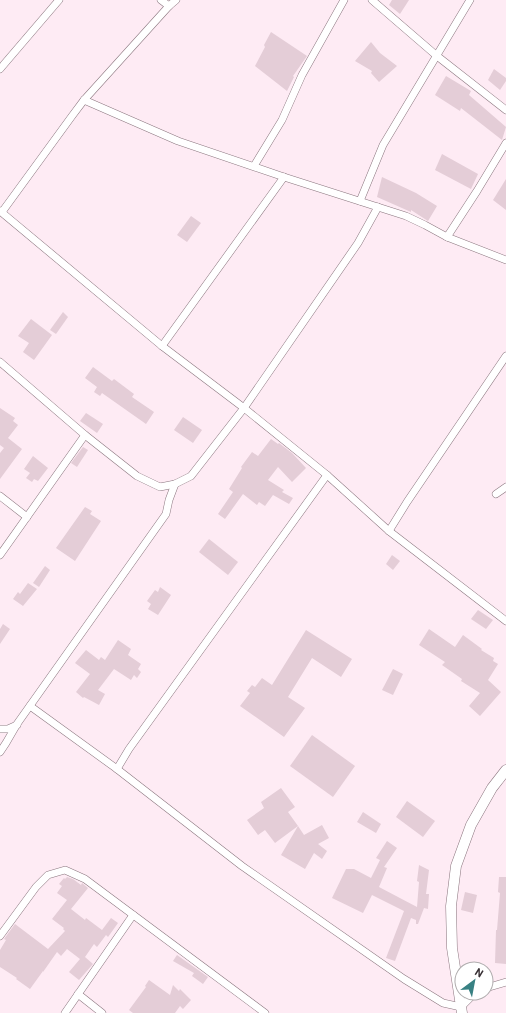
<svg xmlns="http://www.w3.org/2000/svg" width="506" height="1013" font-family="Barlow,sans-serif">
<rect width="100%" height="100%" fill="#feebf4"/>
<g fill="#e4cdd7">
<path d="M392,0H409L400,14L389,5Z"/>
<path d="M271,32L307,56L293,76L294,77L287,91L255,66L265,47L264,45Z"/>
<path d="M371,42L380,53L397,66L379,82L371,73L372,71L355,61Z"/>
<path d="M494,69L506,78V81L500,90L488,80Z"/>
<path d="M446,76L471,91L469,95L506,127L502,140L461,108L460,111L435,95Z"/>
<path d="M442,154L478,174L471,189L435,170Z"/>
<path d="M382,177L416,193L437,206L428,221L411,210V212L377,197Z"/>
<path d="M506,179V210L493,200Z"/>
<path d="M191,216L201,223L187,242L177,235Z"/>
<path d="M63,312L68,317L56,334L50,330Z"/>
<path d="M31,319L52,335L34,360L23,352L29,343L18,336Z"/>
<path d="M93,367L112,381L114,379L134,394L132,397L154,412L146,424L102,393L100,396L94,392L97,387L85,378Z"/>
<path d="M0,408L15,418L13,421L18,425L8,438L22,449L0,479V453L4,448L0,445Z"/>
<path d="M86,413L103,424L97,433L80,421Z"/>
<path d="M183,417L202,430L193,443L174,430Z"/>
<path d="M271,439L278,444L279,443L292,453L306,468L292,482L278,467L268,480L284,490L282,492L293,498L289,504L273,495L265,506L259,502L257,505L243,494L225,519L218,514L233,492L229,489L242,468L241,467L252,452L258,456Z"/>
<path d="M83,447L88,450L77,467L71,463Z"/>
<path d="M33,456L48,468L38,481L34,479L32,482L26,478L30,473L24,469Z"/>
<path d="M85,507L92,511L90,514L101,521L75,561L56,548Z"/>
<path d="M209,539L238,562L228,575L199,552Z"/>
<path d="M392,555L400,561L393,570L386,564Z"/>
<path d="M45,566L50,570L39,587L33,583Z"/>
<path d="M28,583L37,589L23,606L13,599L18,592L20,594Z"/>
<path d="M160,587L171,595L158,615L148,609L151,604L147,601L155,590L158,592Z"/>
<path d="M478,610L493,620L486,629L471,619Z"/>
<path d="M3,624L10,629L0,644V629Z"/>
<path d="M429,629L455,647L463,635L482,649L481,650L494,658L493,661L498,664L488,680L501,692L480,716L469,706L480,693L461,681L462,679L442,665L445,662L419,645Z"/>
<path d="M306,630L352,659L341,677L312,658L288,697L305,708L284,737L240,706L250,693L247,691L252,685L255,687L262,678L272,685Z"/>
<path d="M118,640L131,649L128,655L141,664L138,669L141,672L137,678L134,675L131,680L114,669L98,690L105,694L99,705L84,697L83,698L76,692L90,674L75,663L86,650L99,660L101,657L105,660Z"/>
<path d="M393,669L403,674L393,695L382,690Z"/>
<path d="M312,735L355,766L333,797L290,766Z"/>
<path d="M281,788L295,807L288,812L298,826L275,843L265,830L258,835L247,820L264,808L261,802Z"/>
<path d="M407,801L435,821L423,837L396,817Z"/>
<path d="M363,812L381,824L376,833L357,822Z"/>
<path d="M322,825L329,838L318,844L327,851L322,859L314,853L305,869L281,855L298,826L304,835Z"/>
<path d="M387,841L397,848L384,867L387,868L379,887L417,907L419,882L417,881L419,865L429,870L426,894H429L428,909L424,908L418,924H416V920L411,918L395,961L386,958L404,911L372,895L363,913L332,898L346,869H354L371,878L380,860L376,858Z"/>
<path d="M67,877L73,879L81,885L82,883L88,888L71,909L85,920L86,918L102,930L111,918L118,923L108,937L106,935L97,947L94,944L85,957L93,964L79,980L69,972L80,959L67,949L61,956L57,952L43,972V971L30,989L16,979L17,978L0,967V950L6,940L4,939L15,924L48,949L65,931L63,929L64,928L52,919L67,900L57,893L62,886L59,884L64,878L65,879Z"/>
<path d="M499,877H506V964L495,963L496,930H497L500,893L498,892Z"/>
<path d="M465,892L477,895L473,913L461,910Z"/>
<path d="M177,955L208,977L203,984L192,976L194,973L173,961Z"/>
<path d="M149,980L170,995L173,985L179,991L180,989L191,1000L183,1009L180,1006L175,1013H133L129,1010L146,987L145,986Z"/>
</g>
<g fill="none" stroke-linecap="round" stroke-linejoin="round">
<defs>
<g id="street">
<path d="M161,0L169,6"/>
<path d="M372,0L437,56L506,110"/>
<path d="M0,69L59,0"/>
<path d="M84,100L178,141L284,177L406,216L425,225L447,237L506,260"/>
<path d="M254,166L282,120L302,75L344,0"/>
<path d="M360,201L383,145L470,0"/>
<path d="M0,211L162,346L244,408L327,475L389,531L506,621"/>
<path d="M2,212L72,116L84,100L169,6L176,0"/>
<path d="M447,237L477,191L506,143"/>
<path d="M162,346L284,177"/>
<path d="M0,362L85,435L137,476L160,487L175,484L191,476L244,408L358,243L378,207"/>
<path d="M496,494L506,487"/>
<path d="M0,496L27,517"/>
<path d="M389,531L407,502L506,356"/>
<path d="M0,555L85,435"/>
<path d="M30,706L117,769L242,866L404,979L443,1003L461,1007L475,993"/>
<path d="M0,729H8L17,725"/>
<path d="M0,752L6,743L17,724L166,514L169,500L175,484"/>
<path d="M117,769L129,749L327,475"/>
<path d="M0,936L36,887L48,875L65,870L85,879L265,1013"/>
<path d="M486,988L506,982"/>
<path d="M78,994L102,1013"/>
<path d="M65,1013L133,915"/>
</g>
<path id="secondary" d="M462,1013L452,948L451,906L456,866L471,825L492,788L506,770"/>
</defs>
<use href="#street" stroke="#8b767f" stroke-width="8"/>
<use href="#secondary" stroke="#8b767f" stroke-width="11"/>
<use href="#street" stroke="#fff" stroke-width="7"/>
<use href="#secondary" stroke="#fff" stroke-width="10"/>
</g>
<g transform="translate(474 981) rotate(32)"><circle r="19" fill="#ffffff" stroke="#b0adae"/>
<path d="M0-3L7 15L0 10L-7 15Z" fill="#388183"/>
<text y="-6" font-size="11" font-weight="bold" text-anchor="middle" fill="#393135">N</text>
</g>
</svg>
